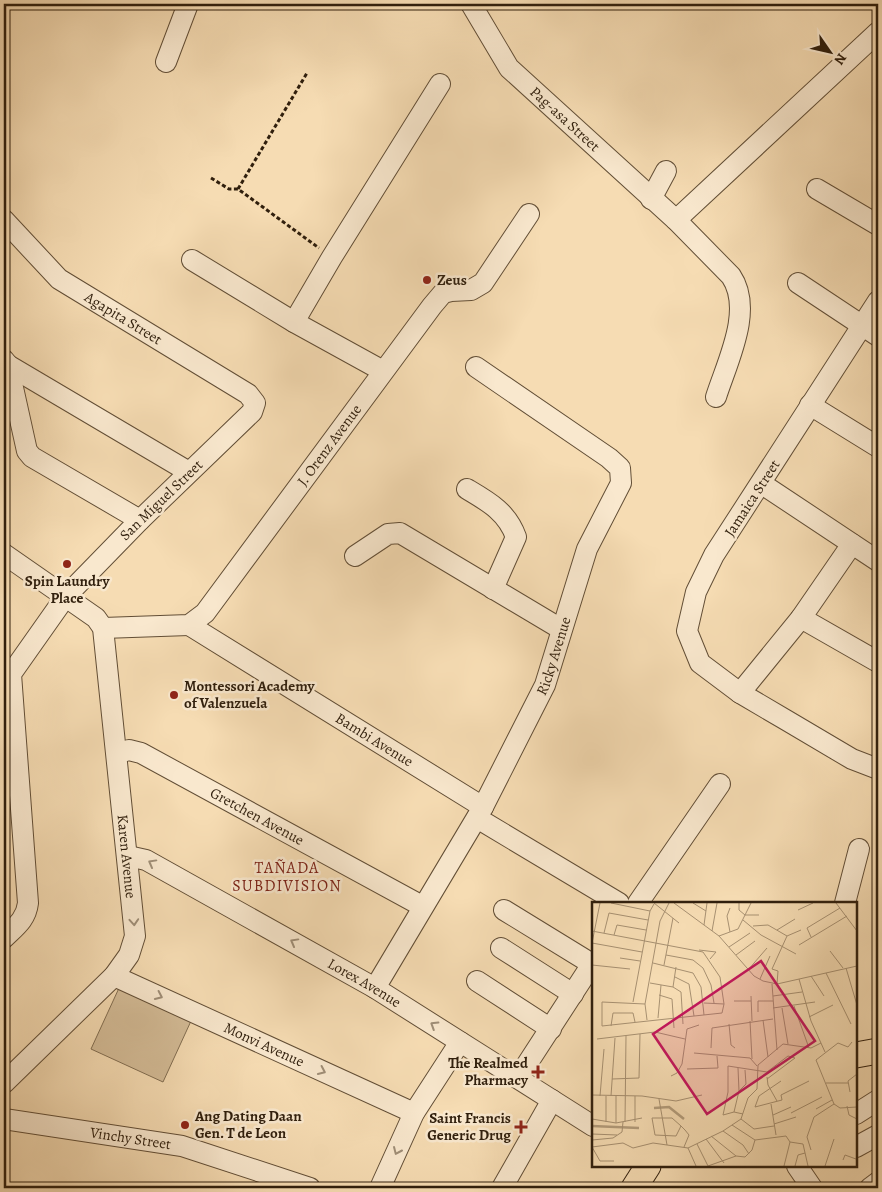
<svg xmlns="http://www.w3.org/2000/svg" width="882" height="1192" font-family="Alegreya,serif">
<rect width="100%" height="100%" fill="#f6dcb3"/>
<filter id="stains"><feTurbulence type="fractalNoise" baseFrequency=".004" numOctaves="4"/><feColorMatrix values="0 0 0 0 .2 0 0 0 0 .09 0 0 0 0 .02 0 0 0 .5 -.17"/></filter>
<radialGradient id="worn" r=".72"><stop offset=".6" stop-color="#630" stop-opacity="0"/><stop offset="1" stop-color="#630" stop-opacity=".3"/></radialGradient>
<path fill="#d4bc97" stroke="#826e52" d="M119,988L191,1021L163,1082L91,1049Z"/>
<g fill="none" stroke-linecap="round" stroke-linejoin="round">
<defs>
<g id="minor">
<path id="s1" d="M471,4L509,68L676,220L731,276C754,310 727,362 716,397"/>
<path d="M166,62L188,4"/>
<path d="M817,189L878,225"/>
<path d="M651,199L666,171"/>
<path id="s2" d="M4,220L59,279L248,394L255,403L252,412L140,520L66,596L11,674L28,903C26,920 15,927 4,938"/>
<path d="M676,220L878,32"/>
<path d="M192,260L294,322"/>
<path d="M798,283L878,336"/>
<path d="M878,301L714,555L696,592L687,631L700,663L740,693L786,720L852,759L878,769"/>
<path d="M4,360L8,365L27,451L32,457L140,520"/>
<path d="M8,365L189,472"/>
<path d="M383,371L294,322L332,257L440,84"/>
<path d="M810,405L878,447"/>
<path d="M762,484L878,561"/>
<path d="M467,489C489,502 507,512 516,537L493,589"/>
<path id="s3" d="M4,554L96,618L103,628L135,936L129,955L114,976L4,1083"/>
<path d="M355,556L388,534L400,533L561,629"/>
<path d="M801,618L878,662"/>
<path id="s4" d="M189,625L483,807"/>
<path id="s5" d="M103,628L189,625L205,613L432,306L443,293L451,291L471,290L483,283L529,214"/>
<path d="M740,693L801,618L852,544"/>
<path id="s6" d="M118,753L129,750L141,753L422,906"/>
<path d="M477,818L619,903"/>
<path id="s7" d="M128,856L146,860L375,988L593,1126"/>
<path d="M638,903L720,784"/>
<path d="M845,903L859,849"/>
<path d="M504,910L592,964L518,1078"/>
<path d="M501,948L573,994"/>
<path id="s8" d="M114,976L414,1113"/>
<path d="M477,981L551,1029"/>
<path id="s9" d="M375,988L483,807L545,685L587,549L621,483L620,468L609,458L476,367"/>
<path d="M856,1114L878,1100"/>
<path id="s10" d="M4,1119L182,1146L310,1188"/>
<path d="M856,1147L878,1135"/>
<path d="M797,1166L812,1188"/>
<path d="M380,1188L414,1113L460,1042"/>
<path d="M502,1188L552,1100"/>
<path d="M870,1188L878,1182"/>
</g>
<g id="major">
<path d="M856,1055L878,1051"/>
<path d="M634,1188L648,1166"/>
</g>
</defs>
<use href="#minor" stroke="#624e36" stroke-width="22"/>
<use href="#major" stroke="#301f0d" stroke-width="27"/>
<g stroke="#301f0d" stroke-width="3" stroke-dasharray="4 2.5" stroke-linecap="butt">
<path d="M211,178L229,189H238L319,248"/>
<path d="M238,189L307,73"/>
</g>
<use href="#minor" stroke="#f9e8ce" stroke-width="20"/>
<use href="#major" stroke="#f6dcb3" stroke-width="25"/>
</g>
<defs><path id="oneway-chevron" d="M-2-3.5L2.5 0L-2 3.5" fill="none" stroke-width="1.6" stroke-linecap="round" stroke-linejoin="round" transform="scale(1.25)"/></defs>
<g stroke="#9f8e77">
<use href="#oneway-chevron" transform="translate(152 863) rotate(-151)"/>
<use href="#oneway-chevron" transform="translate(134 922) rotate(86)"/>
<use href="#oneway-chevron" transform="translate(294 942) rotate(-151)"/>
<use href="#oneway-chevron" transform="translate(159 996) rotate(25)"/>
<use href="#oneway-chevron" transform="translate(434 1025) rotate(-148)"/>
<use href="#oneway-chevron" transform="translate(322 1071) rotate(25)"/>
<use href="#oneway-chevron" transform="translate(397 1151) rotate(114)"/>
</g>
<g fill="#8f2418" stroke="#f9e8ce" stroke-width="2">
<circle cx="427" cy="280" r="5"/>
<circle cx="67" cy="564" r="5"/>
<circle cx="174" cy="695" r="5"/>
<path d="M535.5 1064.5h5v5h5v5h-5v5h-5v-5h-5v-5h5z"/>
<circle cx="185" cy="1125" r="5"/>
<path d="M518.5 1119.5h5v5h5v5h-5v5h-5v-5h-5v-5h5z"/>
</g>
<g text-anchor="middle" stroke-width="5" stroke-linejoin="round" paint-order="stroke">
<g font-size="15" fill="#301f0d" stroke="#f9e8ce">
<text dy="5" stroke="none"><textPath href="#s1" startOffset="150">Pag-asa Street</textPath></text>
<text dy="5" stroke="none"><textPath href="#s2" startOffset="156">Agapita Street</textPath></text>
<text dy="5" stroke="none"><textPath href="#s5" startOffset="315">J. Orenz Avenue</textPath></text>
<text transform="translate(752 498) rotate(-57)" y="5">Jamaica Street</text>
<text transform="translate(161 500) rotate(-44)" y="5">San Miguel Street</text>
<text dy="5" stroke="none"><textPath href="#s9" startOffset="378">Ricky Avenue</textPath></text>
<text dy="5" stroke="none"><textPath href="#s4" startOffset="218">Bambi Avenue</textPath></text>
<text dy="5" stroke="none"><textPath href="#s6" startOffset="156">Gretchen Avenue</textPath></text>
<text dy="5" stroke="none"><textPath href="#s3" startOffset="354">Karen Avenue</textPath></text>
<text dy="5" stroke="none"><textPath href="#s7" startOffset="269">Lorex Avenue</textPath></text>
<text dy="5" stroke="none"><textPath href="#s8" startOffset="165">Monvi Avenue</textPath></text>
<text dy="5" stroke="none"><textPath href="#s10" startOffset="128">Vinchy Street</textPath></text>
</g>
<g font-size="15" font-weight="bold" fill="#301f0d" stroke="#f9e8ce" text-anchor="start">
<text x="437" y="285">Zeus</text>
<text x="67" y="586" text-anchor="middle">Spin Laundry<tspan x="67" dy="17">Place</tspan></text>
<text x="184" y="691">Montessori Academy<tspan x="184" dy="17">of Valenzuela</tspan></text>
<text x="528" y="1068" text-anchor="end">The Realmed<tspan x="528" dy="17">Pharmacy</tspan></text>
<text x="195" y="1121">Ang Dating Daan<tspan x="195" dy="17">Gen. T de Leon</tspan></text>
<text x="511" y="1123" text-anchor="end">Saint Francis<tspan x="511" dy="17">Generic Drug</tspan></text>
</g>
<g font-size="16" letter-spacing="1" fill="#7a1f14" stroke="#f9e8ce">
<text x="287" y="873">TAÑADA<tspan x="287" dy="18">SUBDIVISION</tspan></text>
</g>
</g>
<g transform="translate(592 902)">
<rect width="265" height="265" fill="#f6dcb3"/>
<path fill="none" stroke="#b39c7b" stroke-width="2.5" d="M62,206L77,205L92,217M0,224L47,226"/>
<path fill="none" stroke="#a79071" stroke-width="1" d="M19,1L58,9M62,1L87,21M82,1L127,34L162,74L171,79L185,82L265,64M101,1L114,9M147,1V8L153,13H167M244,1L265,29M206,8L221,1M151,18L169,33L204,52M112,23L115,1M161,24L176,23L195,34M185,28L203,17M0,29L111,50L128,75L132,102L130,111L10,124V100L53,102M120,29L125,1M138,30L135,14L138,6M12,31L17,11L56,18M22,33L25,23L54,28M127,34L146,27L159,1M195,34L209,28M219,35L215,26L248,6M0,41L50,50M0,41L8,1M207,43L255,14M137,45L158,31M107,48L124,50L118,57M238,49L251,66M74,53L101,58L111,66L119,83L122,101M144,53L163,39M28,56L48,59M61,61L101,71L109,85L112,113M0,63L38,67M72,63L81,16M254,66L265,103M156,68L175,46M234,71L259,122M219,74L232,94M83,75L97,82L102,114M168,77L178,54M207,77L219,119L233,150M58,81L81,85L89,90L91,122M180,82L185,148M185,82L186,69L180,67L195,34M81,85L84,65M67,93L80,97L82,126M159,94L160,119M181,94L210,90M142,99H159M41,100L58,9L62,2M112,101L132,102M202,104L217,146M181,106L223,100M190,106L196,142M166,110V99H181M217,115L241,103M66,116L69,83M55,118L53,102L68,19L77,1M171,118L176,155M158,119L160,157M137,122L139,143L143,146M19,124L21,111H41L43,120M5,137L63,130L93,137M260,140L256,145L246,141L224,158L242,202L248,206L265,205M119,146L120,126L181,117M102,151L158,156L165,164M146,166L147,189M95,167L126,166L125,154M79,174L85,171L90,162L95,127L107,123M175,175L176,183L185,199M20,177L47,176L48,132M175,177L203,156M189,179L167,194L163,205L190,198L189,193L217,179M234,181H256M258,190L256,179L265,172M0,193L50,194L84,199L110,193M8,194L12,147M19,194L23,136M67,197L75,243M179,202L184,233M255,204L257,213L265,217M224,207L240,198M142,210L147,189L154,182L153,168M199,211L230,195M151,212L142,210L131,213L136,190V164L175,170L196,154L203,156M181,213L199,205M0,217L24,221L50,216M149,217L162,227L182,224M14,220V194M33,220L34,134M43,220V194M24,221V194M182,222L204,215M140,223L163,238M89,224L84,234L63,233L60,216H80L89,224L93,228L97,233L92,245M131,229L151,243L157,252M0,232L25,233M119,234L144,254M114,237L132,261M0,238L21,236L30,230L31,220M163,238L194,234L198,240M198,240L211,242L216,264M105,242L116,264M96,246L104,264M219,248L215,235L222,215L242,202M251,258L253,253L264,257M22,259H8L0,245L31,241L41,246L61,241L96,246L131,229L149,217L156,196L165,187L166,163L191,142L219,146L229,141M116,264L144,254L153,255L160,248L163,238M192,264L198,240M203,264L206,253L213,251M233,264L242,237"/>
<path fill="#c2185b" fill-opacity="0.15" stroke="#c2185b" stroke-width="2.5" d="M169,59L223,139L115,212L61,132Z"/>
<rect width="265" height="265" fill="none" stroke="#301f0d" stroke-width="2.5"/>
</g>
<rect width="882" height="1192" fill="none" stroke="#f6dcb3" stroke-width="20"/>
<rect x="5" y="5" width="872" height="1182" fill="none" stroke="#301f0d" stroke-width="2.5"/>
<rect x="10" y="10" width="862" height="1172" fill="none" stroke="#301f0d"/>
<g transform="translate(830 52) rotate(124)" stroke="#f9e8ce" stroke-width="4" paint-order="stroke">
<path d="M0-4L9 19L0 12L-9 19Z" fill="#301f0d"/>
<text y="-8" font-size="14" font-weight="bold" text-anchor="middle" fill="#301f0d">N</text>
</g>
<rect width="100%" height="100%" filter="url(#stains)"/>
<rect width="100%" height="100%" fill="url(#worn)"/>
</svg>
